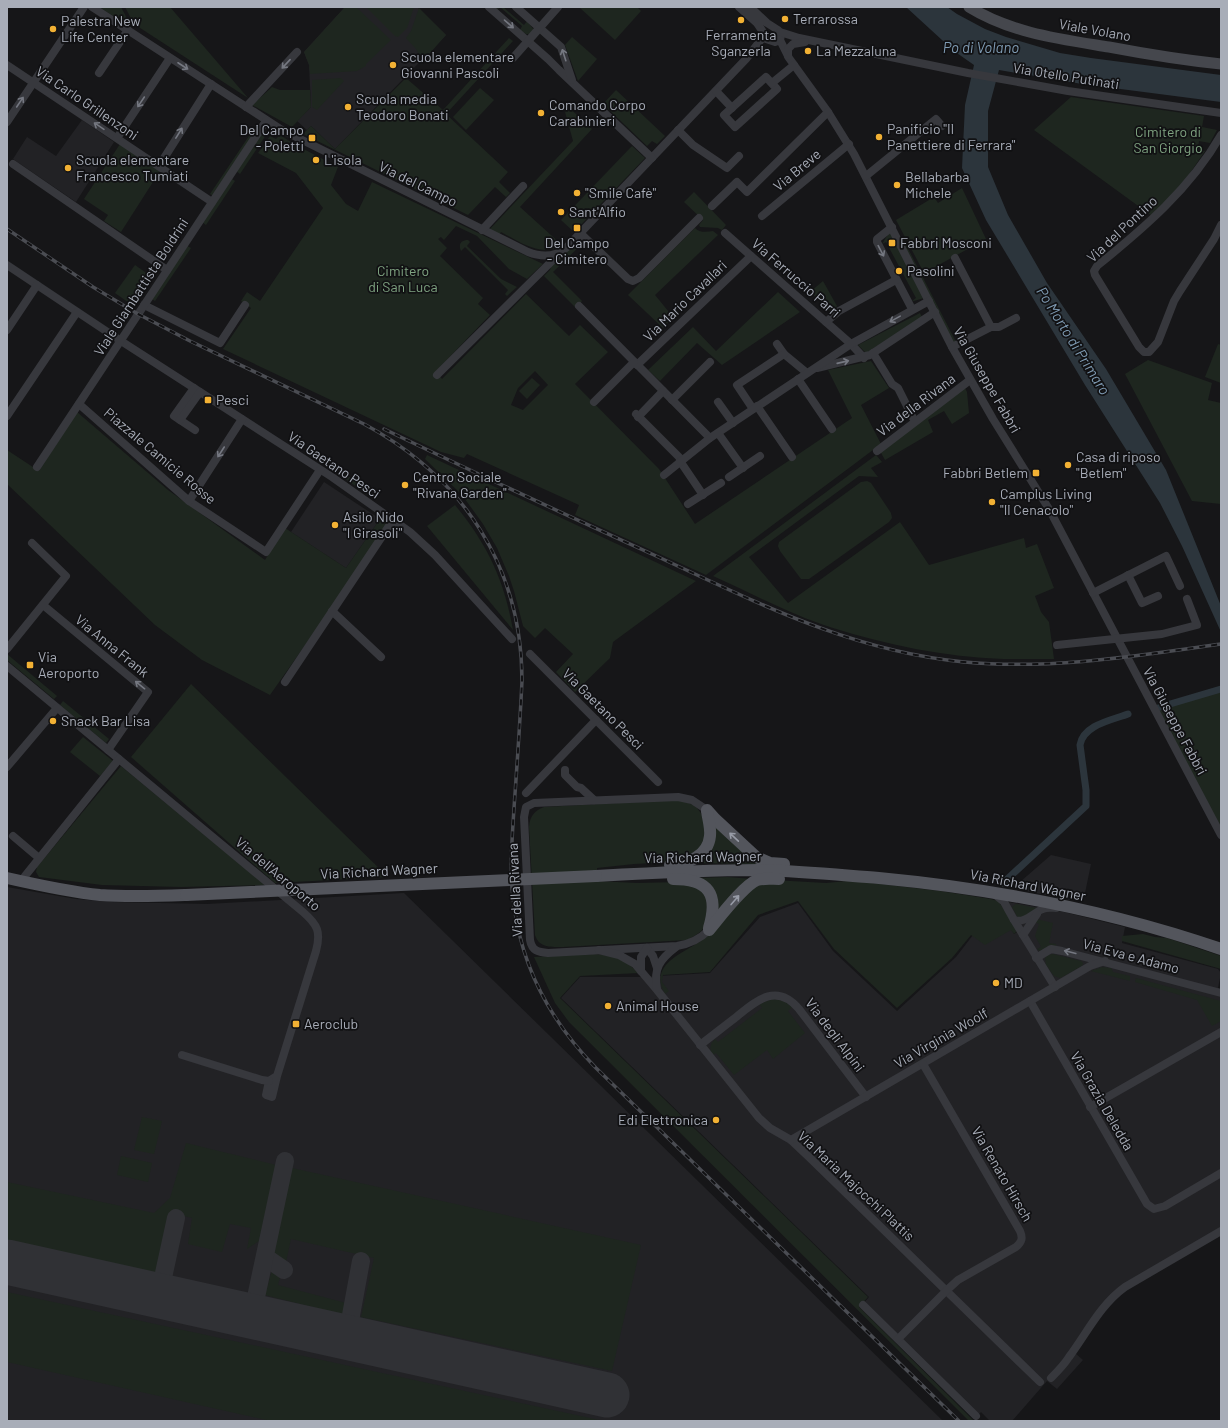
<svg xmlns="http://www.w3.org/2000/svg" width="1228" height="1428" font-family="Barlow,sans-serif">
<rect width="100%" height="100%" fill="#161618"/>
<g fill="#222225">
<path d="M345,7H417L446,35L335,149L311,126L307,130L297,121L311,107L309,65L304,52Z"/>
<path d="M82,120L114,142L76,202L13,159L27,137L56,156Z"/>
<path d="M324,482L380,519L346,568L291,532Z"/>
<path d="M1051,855L1091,864L1084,898L1072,895L1070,900L1013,888Z"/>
<path d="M7,887L76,899L112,902L207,904L404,893L943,1421H7Z"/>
<path d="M998,900L1064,912L1125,927L1122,943L1218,969L1221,973L1218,988L1221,989V1233L1122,1291L1110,1302L1075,1353L1083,1360L1057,1389L1047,1381L1012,1421H990L981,1412L974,1419L860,1307L869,1297L561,998L580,977H640L710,973L760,917L798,903L833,951L897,1011L956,957L973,935L1011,929L1014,934L1019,931Z"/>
</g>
<g fill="#1e261f" fill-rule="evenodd">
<path d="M99,7H121L131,26L130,27Z"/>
<path d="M125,7H170L248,98L134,24Z"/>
<path d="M345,7H356L391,40L366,64V66L364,67L357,71L310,74L309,65L304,52Z"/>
<path d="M366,7H414L407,28L398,37L395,36Z"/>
<path d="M494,7H503L524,25L527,21L534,30L531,34H526L520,30L522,26L500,7L497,10Z"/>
<path d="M579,7H637L641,11L615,40Z"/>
<path d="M419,8L446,35L423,61L416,49L406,38L411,31Z"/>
<path d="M572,37L597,59L578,81L565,45Z"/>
<path d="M509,38L513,41L446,114L508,172L499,182L510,193L506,197L495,187L468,215L303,134L311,126L335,149L406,78L443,110Z"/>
<path d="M341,78L344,81L317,110L312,107V80Z"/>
<path d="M272,87L280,90H310L311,107L292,127L252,105Z"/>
<path d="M480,88L494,100L466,130L453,117Z"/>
<path d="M616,90L665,136L657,144L652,141L647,146L603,104Z"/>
<path d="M1071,97L1204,116L1202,127L1217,130L1210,143L1199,141L1198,149L1205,151L1190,173L1187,179L1152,216L1034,130Z"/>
<path d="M562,101L592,129L520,207L562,245C541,258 520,242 501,232L499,235L489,230L573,141Z"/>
<path d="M255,127L259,130L215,197L210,194Z"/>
<path d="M262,132L266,135L240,174L236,171Z"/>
<path d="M280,135L294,144L338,167L331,185L346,204L358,211L372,182L543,264L527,279L509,269L477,236L456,226L444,240L441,237L438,239L447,248L440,256L483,298L478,304L490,315L436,371L442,379L526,294L569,336L580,325L608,352L575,384L659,469L695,524L852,418L828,370L871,361L889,388L861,405L881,444L706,575L575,515L579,505L467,454L464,458L441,452L223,349L251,308L241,301L247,292L260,301L323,208L296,173L258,153L270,136L276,139ZM535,371L548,385L523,410L511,405L518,388Z"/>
<path d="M120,144L160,171L121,232L104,221L108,215L84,199Z"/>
<path d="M632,146L645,158L574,232L561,220Z"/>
<path d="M232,179L235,181L206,225L202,222Z"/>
<path d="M962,188L986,239L924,273L896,220L934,197L938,203Z"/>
<path d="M694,192L726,225L722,230L718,228L700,227L699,225L703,220L684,202Z"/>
<path d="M695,228C699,233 707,232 713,231L718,235L655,295L673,317L663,328L628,295Z"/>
<path d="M890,231L924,298L914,301H912L916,298L886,242L882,244Z"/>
<path d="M902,237L956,342L953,344L899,238Z"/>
<path d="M468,240L470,242L467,246L501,279L517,287L507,296L505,294L508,290L465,247L461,251C458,244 461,240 468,240Z"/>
<path d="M580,240L585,241L553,272L582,301L576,308L544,276L550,270L551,266L575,242Z"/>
<path d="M187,246L191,248L155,301L152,299Z"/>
<path d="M135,265L152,277L132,305L115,293Z"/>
<path d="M823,281L837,306L831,312L810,292Z"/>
<path d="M778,292L800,312L722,365L697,343L660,381L648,370L693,327L716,351Z"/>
<path d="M920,313L922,317L866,353L858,345Z"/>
<path d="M1218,344L1221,345V383L1205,377Z"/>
<path d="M1148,360L1212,383L1208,400L1221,403V504L1192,501L1125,374Z"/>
<path d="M532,378L540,385L527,399L519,391Z"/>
<path d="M965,388L967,392L969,413L952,424L944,411L928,420L933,432L885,460L880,451Z"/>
<path d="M77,412L168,490L265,560L285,528L346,568L380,519L388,524L334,604L270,695L202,660L155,625L7,484V450L39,471Z"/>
<path d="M427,455L696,581L613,642L610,658L575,692L556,672L573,654L545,628L535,638L523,626L514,591L509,576L497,548L483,524L462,495L425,459Z"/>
<path d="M876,455L882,462L871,468L878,477L859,476L749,557L788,603L900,522L929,565L1024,538L1026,548L1037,544L1054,588L1035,596L1041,612L1049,622L1054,659C1037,659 1020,659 1003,659C945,657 888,645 833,628C792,615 753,594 713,576Z"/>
<path d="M341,471L378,497L376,500L338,474Z"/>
<path d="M867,481L871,483L891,513L892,518L889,522L809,579H801L780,551L778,546L779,542L861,482Z"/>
<path d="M455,505C487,544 504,579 513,630L427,526Z"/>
<path d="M7,654L57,696L54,699L7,660Z"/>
<path d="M191,684L388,877L275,883L131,757Z"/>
<path d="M1221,686V830L1168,730L1157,705Z"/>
<path d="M63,701L109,739L106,743L60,705Z"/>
<path d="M83,737L113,761L100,776L70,752Z"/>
<path d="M121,766L265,885L181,887L102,885L39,877L36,872L37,867Z"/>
<path d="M674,800C680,801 687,802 693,805C704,812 709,830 704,842C702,847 698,851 695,856L673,862L634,864L597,868V881L637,883L680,882L698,887L707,898C706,923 711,928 687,940L563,947C551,947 539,948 535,935L529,827C530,816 534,811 544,807Z"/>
<path d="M713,823L759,864L693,863Z"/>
<path d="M728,877L752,879L715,918L716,910L694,878Z"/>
<path d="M773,880L826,883L847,881L863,882L940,891L991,899L998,901L1001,905L1017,929V931L1014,934L1011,930L985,945L971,935L952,958L897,1008L834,949L798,901L758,915L710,972L663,975L662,982L669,991L665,994C647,962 687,953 706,937L754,885Z"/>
<path d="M1016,904L1037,908L1032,914L1018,918L1012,907Z"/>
<path d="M1036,919L1053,923L1049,943L1056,944V947L1040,951L1037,949L1041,947L1035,936L1039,924L1035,922Z"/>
<path d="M1143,934L1155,937L1167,938L1221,956V969L1122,941V936Z"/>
<path d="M593,954C614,955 624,959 639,973L580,976L560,998L868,1297L859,1307L974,1421H969L569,1022L555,1003L534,957Z"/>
<path d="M1053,954L1081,961L1083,963L1082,966L1064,976L1060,978L1054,976L1046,965L1045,958L1048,955Z"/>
<path d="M1102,967L1111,968L1113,972L1130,976V981L1091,971Z"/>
<path d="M1136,978L1221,1001V1021L1212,1026L1197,1000L1135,982Z"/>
<path d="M773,999L784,1001L792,1007L788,1011L805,1033L773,1059L767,1050L734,1075L716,1053L712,1056C710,1048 709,1045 715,1039L718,1042L762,1008L759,1004Z"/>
<path d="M142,1117L162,1121L154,1154L134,1150Z"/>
<path d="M186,1143L276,1165L259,1241L247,1249L251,1228L230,1224L222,1252L188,1244L192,1218L170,1213L157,1274L7,1241V1182L154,1213L170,1198Z"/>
<path d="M121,1156L152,1163L148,1182L117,1175Z"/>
<path d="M292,1168L641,1245L612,1371L361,1317L374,1258L291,1239L286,1262L272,1253Z"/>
<path d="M272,1270L281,1273L278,1285L346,1303L343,1315L265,1295Z"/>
<path d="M7,1292L604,1421H271L7,1362Z"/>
</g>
<path fill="#2c353c" d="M906,7H947L957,14L985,29L1006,37L1060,53L1091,58L1221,75V102L1082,84L999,70L988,111V167L1008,215L1047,283L1106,369L1166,470L1221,606V632L1182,546L1160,503L1085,385L986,220L962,168L965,105L974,65L954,51Z"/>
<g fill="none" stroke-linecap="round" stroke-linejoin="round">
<g stroke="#2c353c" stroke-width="7">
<path d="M1160,707L1221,689"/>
<path d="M1003,883L1086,806V790L1080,745C1083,725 1112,720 1128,714"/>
</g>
<g stroke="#303135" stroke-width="18">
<path d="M265,1257L284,1270"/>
<path d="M159,1296L176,1218"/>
<path d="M252,1316L285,1161"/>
<path d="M347,1337L361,1261"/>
</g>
<path stroke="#303135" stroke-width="45" d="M7,1262L607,1395"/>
<g stroke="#37383d" stroke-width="8">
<path d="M92,7L282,130L528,252C541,257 555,257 566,248L746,59L764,36"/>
<path d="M489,7L548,59L559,70L652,158"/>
<path d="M516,7L561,47L572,80"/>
<path d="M739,7L757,23L763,32L766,39L775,42L780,40L781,35L778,30L767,23L750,7"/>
<path d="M780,32L799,38L968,73L1068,91L1221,113"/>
<path d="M780,40L789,58L828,112L854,154L952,347L993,419L1049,509L1221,835"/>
<path d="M788,56V49L793,44L805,42"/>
<path d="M513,58L558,7"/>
<path d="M7,65L212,202"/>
<path d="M99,73L128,30"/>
<path d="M766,77L777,89L735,127L724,115Z"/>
<path d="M772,83L794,65"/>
<path d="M716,91L732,108"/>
<path d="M246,107L297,52"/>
<path d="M7,122L84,7"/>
<path d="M678,130L693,145L727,168L739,156"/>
<path d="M1221,135C1190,189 1144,228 1097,266L1094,271L1095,275L1139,347L1144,352H1149L1158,342L1174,301L1180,291L1214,239L1221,225"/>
<path d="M117,138L170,58"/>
<path d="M13,164L167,270"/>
<path d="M159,166L211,84"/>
<path d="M866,176L936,119L942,126"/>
<path d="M712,206L737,182L747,192L828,112"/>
<path d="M762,216L849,144"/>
<path d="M892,227L877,239V242L912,309"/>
<path d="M482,230L523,186"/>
<path d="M580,233L628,279L633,281L639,278L699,218"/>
<path d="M725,233L851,344L864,358"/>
<path d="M955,258L991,327"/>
<path d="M7,265L121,341L332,477L410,532L435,555L512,639"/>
<path d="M144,305L220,343L245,305"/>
<path d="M579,306L710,438"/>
<path d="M826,322L839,311L896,280"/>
<path d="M7,330L37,285"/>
<path d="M777,344L784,354L807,373"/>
<path d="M952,347L991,327H999L1016,318"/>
<path d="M873,353L892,384L898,388L913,418"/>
<path d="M637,365L751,256"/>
<path d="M817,368L870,355L935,312"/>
<path d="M437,375L559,254"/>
<path d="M798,379L832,429"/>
<path d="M194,388L174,416L195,430"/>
<path d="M672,400L710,362"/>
<path d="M594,402L634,362"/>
<path d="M718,402L733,423"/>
<path d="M79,404L189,501L266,552L320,470"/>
<path d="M757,406L792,457"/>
<path d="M753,409L737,385L784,354"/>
<path d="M636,414L682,460"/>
<path d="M7,416L77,312"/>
<path d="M638,417L663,391"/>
<path d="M180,420L200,392"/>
<path d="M718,433L743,468"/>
<path d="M877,451L970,380"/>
<path d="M680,461L703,495"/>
<path d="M37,467L266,121"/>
<path d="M664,475L710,438L851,344L929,301"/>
<path d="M729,477L760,456"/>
<path d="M189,501L242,419"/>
<path d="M688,504L721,483"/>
<path d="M1128,575L1142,603L1158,596"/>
<path d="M1093,593L1166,556L1180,586"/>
<path d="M43,605L148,692L108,750"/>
<path d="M332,611L381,657"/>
<path d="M1057,645L1162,634L1197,625L1187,599"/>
<path d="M7,649L66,576L32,543"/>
<path d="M530,654L658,782"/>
<path d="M7,666L303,912C318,925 321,932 316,951L277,1076L269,1081L266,1095L272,1097L277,1076"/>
<path d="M285,682L393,520"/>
<path d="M7,767L57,708"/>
<path d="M565,770V775L577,787L581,788L594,800"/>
<path d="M526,793L596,720"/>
<path d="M707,810L692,800L678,797L534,803L526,807L524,817L530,940C532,951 538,952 548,953L677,946C690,944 700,939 709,930"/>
<path d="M13,836L39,858"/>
<path d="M25,876L119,759"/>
<path d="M994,894L1004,902L1014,920C1025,924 1034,912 1043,909C1047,907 1052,908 1056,908"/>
<path d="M1014,920L1055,987"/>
<path d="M1023,935L1037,914"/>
<path d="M647,948L653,956L657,968"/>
<path d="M599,950L619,955L635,964L657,990L759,1118L770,1128L791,1140L809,1157L1040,1382"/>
<path d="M1036,958L1051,949L1062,951L1221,993"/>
<path d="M641,971V957L647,948"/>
<path d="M657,989C653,969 660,959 676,947"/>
<path d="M1030,1001L1147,1204L1154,1209L1165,1206L1221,1173"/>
<path d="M700,1045C712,1036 723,1027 735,1018C756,1001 776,982 799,1009L866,1097"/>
<path d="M182,1055L262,1080L269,1081"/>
<path d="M1090,1107L1221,1032"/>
<path d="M791,1140L1090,966L1105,961"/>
<path d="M863,1305L976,1416"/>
<path d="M898,1339L947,1290L958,1280L1016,1247C1022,1242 1023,1238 1020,1231L923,1064"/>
<path d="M1051,1378C1057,1372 1064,1365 1069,1357C1087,1333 1100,1305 1125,1287L1221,1231"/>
</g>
<path stroke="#45474d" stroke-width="11" d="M969,7C1011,33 1060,39 1109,47C1146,54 1183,60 1221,64"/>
<g stroke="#53555c" stroke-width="12">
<path d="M707,810L715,819L756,857L770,863L784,864"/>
<path d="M670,865C688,864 708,856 710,836C711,828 708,819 707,811"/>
<path d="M596,876C650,873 704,870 758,870C798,871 839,875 879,878C995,889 1111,911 1221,949"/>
<path d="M7,878C38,885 69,892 100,895C129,897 157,896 186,895"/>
<path d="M673,879C709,879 719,894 709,928"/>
<path d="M709,930C720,917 743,886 757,880C764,878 772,879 779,879"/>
</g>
<defs>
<g id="rail">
<path d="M7,229L93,287L138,314L190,341L364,424C463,477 522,567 522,681C520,723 517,766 514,808C512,841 509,873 514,905C522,968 552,1023 596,1068L959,1421"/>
<path d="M384,429C473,472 564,514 654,555C756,602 850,651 964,662C1051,670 1136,656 1221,644"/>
</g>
</defs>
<use href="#rail" stroke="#4a4c52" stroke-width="3.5"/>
<use href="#rail" stroke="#111113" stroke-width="2" stroke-dasharray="6" stroke-linecap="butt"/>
<path stroke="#53555c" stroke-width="12" d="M186,895L596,876"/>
</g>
<defs><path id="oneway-shaft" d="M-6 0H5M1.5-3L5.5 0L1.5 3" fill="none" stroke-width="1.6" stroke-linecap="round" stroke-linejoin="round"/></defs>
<g stroke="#757881">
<use href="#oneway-shaft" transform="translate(509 24) rotate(41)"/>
<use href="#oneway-shaft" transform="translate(564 55) rotate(-108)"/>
<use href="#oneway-shaft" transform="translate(286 64) rotate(133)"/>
<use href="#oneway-shaft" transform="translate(183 66) rotate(33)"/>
<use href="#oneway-shaft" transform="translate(20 102) rotate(-56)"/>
<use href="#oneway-shaft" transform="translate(141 102) rotate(124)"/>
<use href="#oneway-shaft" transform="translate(99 126) rotate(-146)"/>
<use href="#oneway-shaft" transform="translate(179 133) rotate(-58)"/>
<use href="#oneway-shaft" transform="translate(881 251) rotate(62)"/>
<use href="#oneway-shaft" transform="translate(895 319) rotate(151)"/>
<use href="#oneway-shaft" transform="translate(843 362) rotate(-13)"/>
<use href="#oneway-shaft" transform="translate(221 452) rotate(123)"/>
<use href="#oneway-shaft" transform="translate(140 685) rotate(-141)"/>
<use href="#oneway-shaft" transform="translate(1070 952) rotate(-166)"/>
</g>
<g stroke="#979ba6">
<use href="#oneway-shaft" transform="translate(734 837) rotate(-137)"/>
<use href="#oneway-shaft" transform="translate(735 900) rotate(-49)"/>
</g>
<g fill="#f2b134" stroke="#111113" stroke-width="1.5">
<circle cx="785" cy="19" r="4"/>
<circle cx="741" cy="20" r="4"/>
<circle cx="53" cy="29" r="4"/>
<circle cx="808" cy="51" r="4"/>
<circle cx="393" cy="65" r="4"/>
<circle cx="348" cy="107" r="4"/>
<circle cx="541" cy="113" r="4"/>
<circle cx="879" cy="137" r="4"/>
<rect x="308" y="134" width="8" height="8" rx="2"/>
<circle cx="316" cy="160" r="4"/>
<circle cx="68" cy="168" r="4"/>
<circle cx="897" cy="185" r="4"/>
<circle cx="577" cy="193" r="4"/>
<circle cx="561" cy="212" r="4"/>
<rect x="573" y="224" width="8" height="8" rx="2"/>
<rect x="888" y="239" width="8" height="8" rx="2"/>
<circle cx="899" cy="271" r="4"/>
<rect x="204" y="396" width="8" height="8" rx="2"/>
<circle cx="1068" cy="465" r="4"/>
<rect x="1032" y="469" width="8" height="8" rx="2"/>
<circle cx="405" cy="485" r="4"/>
<circle cx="992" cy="502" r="4"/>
<circle cx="335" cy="525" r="4"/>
<rect x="26" y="661" width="8" height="8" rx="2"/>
<circle cx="53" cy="721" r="4"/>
<circle cx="996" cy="983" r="4"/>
<circle cx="608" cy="1006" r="4"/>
<rect x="292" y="1020" width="8" height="8" rx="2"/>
<circle cx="716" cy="1120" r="4"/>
</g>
<g text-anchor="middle" stroke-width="3.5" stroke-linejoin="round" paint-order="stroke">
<g font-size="14" fill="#a8adb8" stroke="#111113" text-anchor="start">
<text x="793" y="24">Terrarossa</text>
<text x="61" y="26">Palestra New<tspan x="61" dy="16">Life Center</tspan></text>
<text x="741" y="40" text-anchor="middle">Ferramenta<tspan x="741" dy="16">Sganzerla</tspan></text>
<text x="816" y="56">La Mezzaluna</text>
<text x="401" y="62">Scuola elementare<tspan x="401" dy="16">Giovanni Pascoli</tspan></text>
<text x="356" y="104">Scuola media<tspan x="356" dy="16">Teodoro Bonati</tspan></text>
<text x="549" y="110">Comando Corpo<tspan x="549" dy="16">Carabinieri</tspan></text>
<text x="887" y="134">Panificio "Il<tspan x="887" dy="16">Panettiere di Ferrara"</tspan></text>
<text x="304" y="135" text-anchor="end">Del Campo<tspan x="304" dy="16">- Poletti</tspan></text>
<text x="76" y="165">Scuola elementare<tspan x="76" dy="16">Francesco Tumiati</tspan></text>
<text x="324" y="165">L'isola</text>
<text x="905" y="182">Bellabarba<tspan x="905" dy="16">Michele</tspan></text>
<text x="585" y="198">"Smile Cafè"</text>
<text x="569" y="217">Sant'Alfio</text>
<text x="577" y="248" text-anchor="middle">Del Campo<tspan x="577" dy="16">- Cimitero</tspan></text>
<text x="900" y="248">Fabbri Mosconi</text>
<text x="907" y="276">Pasolini</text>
<text x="216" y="405">Pesci</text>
<text x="1076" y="462">Casa di riposo<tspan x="1076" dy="16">"Betlem"</tspan></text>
<text x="1028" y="478" text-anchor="end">Fabbri Betlem</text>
<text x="413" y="482">Centro Sociale<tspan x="413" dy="16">"Rivana Garden"</tspan></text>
<text x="1000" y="499">Camplus Living<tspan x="1000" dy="16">"Il Cenacolo"</tspan></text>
<text x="343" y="522">Asilo Nido<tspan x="343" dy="16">"I Girasoli"</tspan></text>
<text x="38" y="662">Via<tspan x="38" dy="16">Aeroporto</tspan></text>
<text x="61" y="726">Snack Bar Lisa</text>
<text x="1004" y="988">MD</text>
<text x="616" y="1011">Animal House</text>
<text x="304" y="1029">Aeroclub</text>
<text x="708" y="1125" text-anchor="end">Edi Elettronica</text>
</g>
<g font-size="14" fill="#a8adb8" stroke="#111113">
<text transform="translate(1095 30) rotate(10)" y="5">Viale Volano</text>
<text transform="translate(1066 76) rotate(9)" y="5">Via Otello Putinati</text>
<text transform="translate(87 103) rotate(34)" y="5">Via Carlo Grillenzoni</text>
<text transform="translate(797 170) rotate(-40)" y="5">Via Breve</text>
<text transform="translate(418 184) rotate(26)" y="5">Via del Campo</text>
<text transform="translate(1122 229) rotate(-43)" y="5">Via del Pontino</text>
<text transform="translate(796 278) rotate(41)" y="5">Via Ferruccio Parri</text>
<text transform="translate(141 287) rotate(-57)" y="5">Viale Giambattista Boldrini</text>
<text transform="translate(685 301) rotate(-44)" y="5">Via Mario Cavallari</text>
<text transform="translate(987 380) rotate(60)" y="5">Via Giuseppe Fabbri</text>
<text transform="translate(916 405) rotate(-37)" y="5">Via della Rivana</text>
<text transform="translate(160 456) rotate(40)" y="5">Piazzale Camicie Rosse</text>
<text transform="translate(334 465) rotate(34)" y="5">Via Gaetano Pesci</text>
<text transform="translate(112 646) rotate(39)" y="5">Via Anna Frank</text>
<text transform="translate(603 709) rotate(45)" y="5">Via Gaetano Pesci</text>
<text transform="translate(1175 721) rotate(62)" y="5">Via Giuseppe Fabbri</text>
<text transform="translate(703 857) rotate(-1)" y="5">Via Richard Wagner</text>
<text transform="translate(379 871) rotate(-3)" y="5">Via Richard Wagner</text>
<text transform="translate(278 874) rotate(40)" y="5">Via dell'Aeroporto</text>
<text transform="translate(1028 885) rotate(11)" y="5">Via Richard Wagner</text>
<text transform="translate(515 890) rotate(-93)" y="5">Via della Rivana</text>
<text transform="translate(1131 956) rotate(15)" y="5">Via Eva e Adamo</text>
<text transform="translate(835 1035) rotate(53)" y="5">Via degli Alpini</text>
<text transform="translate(941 1038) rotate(-30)" y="5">Via Virginia Woolf</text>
<text transform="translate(1102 1101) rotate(60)" y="5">Via Grazia Deledda</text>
<text transform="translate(1002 1174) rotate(60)" y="5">Via Renato Hirsch</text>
<text transform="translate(856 1186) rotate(43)" y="5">Via Maria Majocchi Plattis</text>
</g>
<g font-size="14" fill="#7fa381" stroke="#111113">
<text x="1168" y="137">Cimitero di<tspan x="1168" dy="16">San Giorgio</tspan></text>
<text x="403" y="276">Cimitero<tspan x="403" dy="16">di San Luca</tspan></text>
</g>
<g font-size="15" font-style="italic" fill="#7f9bb3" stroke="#111113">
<text x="981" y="53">Po di Volano</text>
<text transform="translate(1073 341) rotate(58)" y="5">Po Morto di Primaro</text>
</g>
</g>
<rect width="1228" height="1428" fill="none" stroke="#a8adb8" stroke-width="16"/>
</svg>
